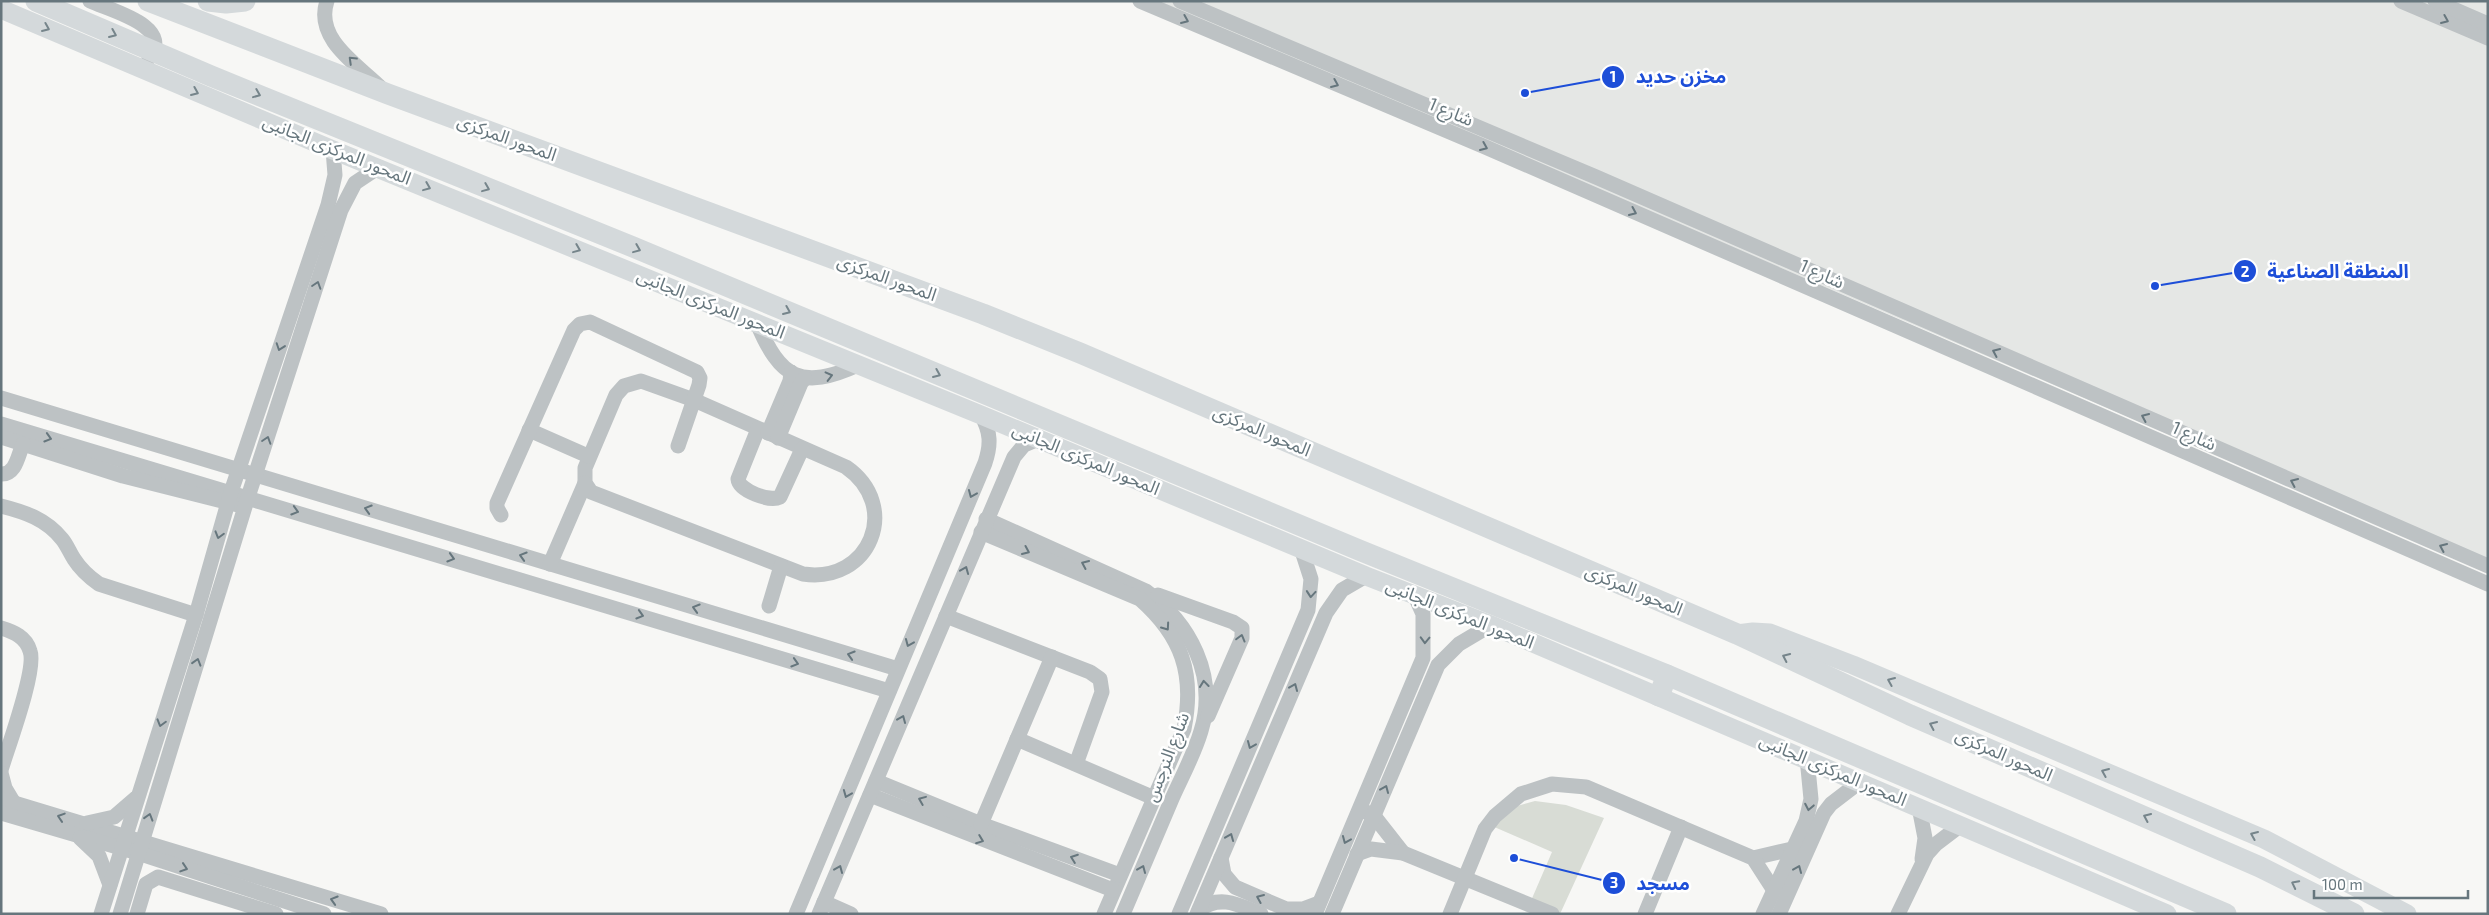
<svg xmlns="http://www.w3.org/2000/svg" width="2489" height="915" font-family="'Exo 2','Noto Sans Arabic',sans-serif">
<rect width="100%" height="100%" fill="#f7f7f5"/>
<path fill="#e5e7e5" d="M1158,1H2488V571Z"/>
<path fill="#d8dcd5" d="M1535,801L1566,805L1604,818L1560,914L1530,903L1552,852L1492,826L1517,806Z"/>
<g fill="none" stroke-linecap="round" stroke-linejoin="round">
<g stroke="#bdc2c4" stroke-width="15">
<path d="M90,1C112,11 174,26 149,58"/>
<path d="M327,1C314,39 358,65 381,88"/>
<path d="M1140,1L1483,146L2488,584"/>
<path d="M1180,1L1596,177L2488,566"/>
<path d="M2401,1L2488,38"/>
<path d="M2435,1L2488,24"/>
<path d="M757,323C780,378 801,391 858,365"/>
<path d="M641,381L694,400L846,467C902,506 870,584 803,574L591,492L585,483V468L616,395L624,386Z"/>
<path d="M1,398L898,669"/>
<path d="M1,424L889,691"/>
<path d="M758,429L738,479C739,491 770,502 780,497L802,449"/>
<path d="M529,430L588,456"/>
<path d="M768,433L790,381L791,372"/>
<path d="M1,437L123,476L238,505"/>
<path d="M778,438L801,383L805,378"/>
<path d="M1,474C16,475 18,455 23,444"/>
<path d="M1,506C25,512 46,519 62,539C67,545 70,553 74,559C81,570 89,577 99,584L196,615"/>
<path d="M501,515L497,508V503L574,330L580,324L590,322L697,372L700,378L699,385L678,446"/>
<path d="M986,519L1146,591C1190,623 1218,676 1201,731C1194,755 1181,778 1171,801C1155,839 1139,876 1123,914"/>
<path d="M981,532L1140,599C1182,636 1195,674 1184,729L1104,914"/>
<path d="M550,564L585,483"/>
<path d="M1158,595L1233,622L1242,628V638L1208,716"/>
<path d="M769,606L781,566"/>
<path d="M946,616L1090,672L1100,679L1102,692L1076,764"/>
<path d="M1,628C14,632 26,637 30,651C37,669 8,747 1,770"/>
<path d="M1017,739L1154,798"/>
<path d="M1,773L5,788L14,803"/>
<path d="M876,781L981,824L1120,875"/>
<path d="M870,795L1113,890"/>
<path d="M1,799L381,914"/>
<path d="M1919,807L1925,838L1922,859"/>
<path d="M1366,812L1374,816L1403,853"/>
<path d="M1,813L138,853L324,914"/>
<path d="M87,823L114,817L136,798"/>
<path d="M981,824L1052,657"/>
<path d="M80,838L99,856L110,885"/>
<path d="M1357,854L1371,849L1403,853L1552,914"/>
<path d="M1221,858L1224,874L1235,887L1286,909H1303L1319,903"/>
<path d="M1753,858L1792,849"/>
<path d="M824,902L851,914"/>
<path d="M1199,910C1220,894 1239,905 1261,914"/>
<path d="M101,914L196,615L231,492L328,205L335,175L333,150"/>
<path d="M120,914L248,497L341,210L355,183L379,167"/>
<path d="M137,914L146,884L158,877L276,914"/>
<path d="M796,914L985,463C991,445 991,432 981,415"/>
<path d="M819,914L1014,457L1024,445L1038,439"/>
<path d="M1179,914L1308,610L1311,579L1301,548"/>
<path d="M1197,914L1326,613L1342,590L1366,576"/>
<path d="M1315,914L1423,658V614L1414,594"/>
<path d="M1332,914L1438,665L1459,644L1491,625"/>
<path d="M1450,914L1485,829L1495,816L1521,794L1552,784L1586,787L1753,858L1773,889"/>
<path d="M1645,914L1681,827"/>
<path d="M1763,914L1806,821L1811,799L1807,758"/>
<path d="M1779,914L1824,813L1831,804L1861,781"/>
<path d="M1898,914L1927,854L1936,844L1961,825"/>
</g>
<g stroke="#d4d9db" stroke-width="19">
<path d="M1,9L333,150L981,415L1366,576L1491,625L2167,914"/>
<path d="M1737,634L1753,632L1770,633L1853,665L2264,839L2407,914"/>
</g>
<g stroke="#d4d9db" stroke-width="21">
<path d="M36,1L211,76L633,247L1359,550L1667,675L2226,914"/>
<path d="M148,1L388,94L983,314L1080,353L1737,634L1910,715L2260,867L2354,914"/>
<path d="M208,1L226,3L245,1"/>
<path d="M1659,696L1667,675"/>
</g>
</g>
<defs><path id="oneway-chevron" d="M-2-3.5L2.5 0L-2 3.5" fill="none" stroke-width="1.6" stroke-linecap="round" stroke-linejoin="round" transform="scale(1.25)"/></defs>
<g stroke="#66767d">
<use href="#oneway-chevron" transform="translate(1185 20) rotate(23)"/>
<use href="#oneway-chevron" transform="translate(2445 20) rotate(23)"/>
<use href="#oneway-chevron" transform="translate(352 60) rotate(-136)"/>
<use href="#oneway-chevron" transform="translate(1335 84) rotate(23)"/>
<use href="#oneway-chevron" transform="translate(1484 147) rotate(23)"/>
<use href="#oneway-chevron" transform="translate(1633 212) rotate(24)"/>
<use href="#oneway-chevron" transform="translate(317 285) rotate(-72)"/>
<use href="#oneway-chevron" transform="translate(280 347) rotate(109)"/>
<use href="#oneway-chevron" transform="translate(1996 352) rotate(-156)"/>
<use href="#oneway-chevron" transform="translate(829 376) rotate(-14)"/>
<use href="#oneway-chevron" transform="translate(2145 417) rotate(-156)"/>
<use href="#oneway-chevron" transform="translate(48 438) rotate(17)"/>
<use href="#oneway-chevron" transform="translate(267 440) rotate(-72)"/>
<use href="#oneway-chevron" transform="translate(2294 482) rotate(-156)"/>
<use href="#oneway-chevron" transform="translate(972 494) rotate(113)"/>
<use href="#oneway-chevron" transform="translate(368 509) rotate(-163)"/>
<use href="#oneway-chevron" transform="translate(295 511) rotate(17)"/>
<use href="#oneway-chevron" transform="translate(219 535) rotate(106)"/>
<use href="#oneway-chevron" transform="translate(2443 547) rotate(-156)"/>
<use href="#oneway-chevron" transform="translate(1026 551) rotate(24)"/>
<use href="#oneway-chevron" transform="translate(523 556) rotate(-163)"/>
<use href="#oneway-chevron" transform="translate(451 558) rotate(17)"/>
<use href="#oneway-chevron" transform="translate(1085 564) rotate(-156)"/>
<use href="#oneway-chevron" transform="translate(965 570) rotate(-68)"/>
<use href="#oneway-chevron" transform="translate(1311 594) rotate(95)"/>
<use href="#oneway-chevron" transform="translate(696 608) rotate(-163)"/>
<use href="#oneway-chevron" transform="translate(640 615) rotate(17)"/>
<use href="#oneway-chevron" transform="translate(1166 627) rotate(55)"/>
<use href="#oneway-chevron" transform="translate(1241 638) rotate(-75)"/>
<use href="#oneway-chevron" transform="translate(1425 640) rotate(92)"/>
<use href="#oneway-chevron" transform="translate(909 643) rotate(113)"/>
<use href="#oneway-chevron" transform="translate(851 655) rotate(-163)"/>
<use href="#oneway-chevron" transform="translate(197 662) rotate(-73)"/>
<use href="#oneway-chevron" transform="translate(795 663) rotate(17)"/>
<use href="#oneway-chevron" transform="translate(1204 684) rotate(-96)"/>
<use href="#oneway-chevron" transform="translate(1294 687) rotate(-67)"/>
<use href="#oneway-chevron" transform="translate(902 719) rotate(-67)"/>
<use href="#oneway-chevron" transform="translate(161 723) rotate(106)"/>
<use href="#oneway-chevron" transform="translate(1251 745) rotate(113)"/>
<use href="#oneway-chevron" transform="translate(1385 789) rotate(-67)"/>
<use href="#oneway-chevron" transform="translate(847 794) rotate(112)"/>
<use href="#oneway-chevron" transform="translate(922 800) rotate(-158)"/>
<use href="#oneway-chevron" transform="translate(1809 807) rotate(101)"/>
<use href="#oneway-chevron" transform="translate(61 817) rotate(-162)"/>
<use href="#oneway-chevron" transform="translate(149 817) rotate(-73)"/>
<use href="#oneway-chevron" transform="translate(1230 837) rotate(-68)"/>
<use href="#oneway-chevron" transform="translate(980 840) rotate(21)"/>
<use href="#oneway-chevron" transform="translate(1346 840) rotate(113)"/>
<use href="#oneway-chevron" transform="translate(1074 858) rotate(-160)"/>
<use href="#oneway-chevron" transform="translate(184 868) rotate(18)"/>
<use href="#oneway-chevron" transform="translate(839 869) rotate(-67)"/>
<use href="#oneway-chevron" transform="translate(1142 869) rotate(-67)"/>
<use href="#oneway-chevron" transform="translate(1798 869) rotate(-67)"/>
<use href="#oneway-chevron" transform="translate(1260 898) rotate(-157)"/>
<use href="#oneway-chevron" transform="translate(334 900) rotate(-163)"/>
</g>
<g stroke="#76858b">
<use href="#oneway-chevron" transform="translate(46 28) rotate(23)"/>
<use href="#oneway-chevron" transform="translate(113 34) rotate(23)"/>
<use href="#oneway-chevron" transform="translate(195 92) rotate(23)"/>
<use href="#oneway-chevron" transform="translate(257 94) rotate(22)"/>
<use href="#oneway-chevron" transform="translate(427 187) rotate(22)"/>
<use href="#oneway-chevron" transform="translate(486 188) rotate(22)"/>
<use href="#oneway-chevron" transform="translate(577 249) rotate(22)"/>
<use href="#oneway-chevron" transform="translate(637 249) rotate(22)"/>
<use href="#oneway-chevron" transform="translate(787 311) rotate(23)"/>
<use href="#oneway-chevron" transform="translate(937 374) rotate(23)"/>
<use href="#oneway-chevron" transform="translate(1786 657) rotate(-155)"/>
<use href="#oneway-chevron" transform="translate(1891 681) rotate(-157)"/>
<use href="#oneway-chevron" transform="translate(1933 725) rotate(-156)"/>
<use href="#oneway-chevron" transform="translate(2105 772) rotate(-157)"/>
<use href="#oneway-chevron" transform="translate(2147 817) rotate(-156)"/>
<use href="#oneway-chevron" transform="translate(2254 835) rotate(-157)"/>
<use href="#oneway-chevron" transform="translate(2295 884) rotate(-153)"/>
</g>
<g text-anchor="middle" stroke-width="5" stroke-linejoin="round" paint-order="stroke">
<g font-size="18" fill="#66767d" stroke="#fff">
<text transform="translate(1451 112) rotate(23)" y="6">شارع 1</text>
<text transform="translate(507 138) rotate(20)" y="6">المحور المركزى</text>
<text transform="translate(337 150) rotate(22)" y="6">المحور المركزى الجانبى</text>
<text transform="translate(1822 274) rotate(24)" y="6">شارع 1</text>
<text transform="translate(887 278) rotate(20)" y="6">المحور المركزى</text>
<text transform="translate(711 304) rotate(22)" y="6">المحور المركزى الجانبى</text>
<text transform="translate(1262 431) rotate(23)" y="6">المحور المركزى</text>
<text transform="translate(2194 436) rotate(24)" y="6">شارع 1</text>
<text transform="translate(1086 459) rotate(23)" y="6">المحور المركزى الجانبى</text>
<text transform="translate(1634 590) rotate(23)" y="6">المحور المركزى</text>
<text transform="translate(1460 614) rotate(22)" y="6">المحور المركزى الجانبى</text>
<text transform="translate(2004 755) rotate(24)" y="6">المحور المركزى</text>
<text transform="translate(1167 757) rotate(-69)" y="6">شارع النرجس</text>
<text transform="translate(1833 770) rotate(23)" y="6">المحور المركزى الجانبى</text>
</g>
</g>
<path fill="none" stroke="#1d4ed8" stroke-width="2" d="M1525 93L1613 77M2155 286L2245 271M1514 858L1614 883"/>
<g fill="#1d4ed8" stroke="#fff" stroke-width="2">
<circle cx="1525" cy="93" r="5"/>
<circle cx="2155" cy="286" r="5"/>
<circle cx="1514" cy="858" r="5"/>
<circle cx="1613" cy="77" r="12"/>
<circle cx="2245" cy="271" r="12"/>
<circle cx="1614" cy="883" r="12"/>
</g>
<g font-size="15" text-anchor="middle" font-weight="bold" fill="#fff">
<text x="1613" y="82">1</text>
<text x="2245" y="277">2</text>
<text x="1614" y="888">3</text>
</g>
<g font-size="19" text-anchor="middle" font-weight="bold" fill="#1d4ed8" stroke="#fff" stroke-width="5" stroke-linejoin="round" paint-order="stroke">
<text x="1681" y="83">مخزن حديد</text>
<text x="2338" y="278">المنطقة الصناعية</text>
<text x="1663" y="890">مسجد</text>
</g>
<rect width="2489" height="915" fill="none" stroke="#66767d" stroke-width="5"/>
<path d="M2314 890v8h154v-8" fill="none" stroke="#66767d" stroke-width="2.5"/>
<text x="2322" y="890" font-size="15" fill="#66767d" stroke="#ffffff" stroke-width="4" paint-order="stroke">100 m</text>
</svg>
